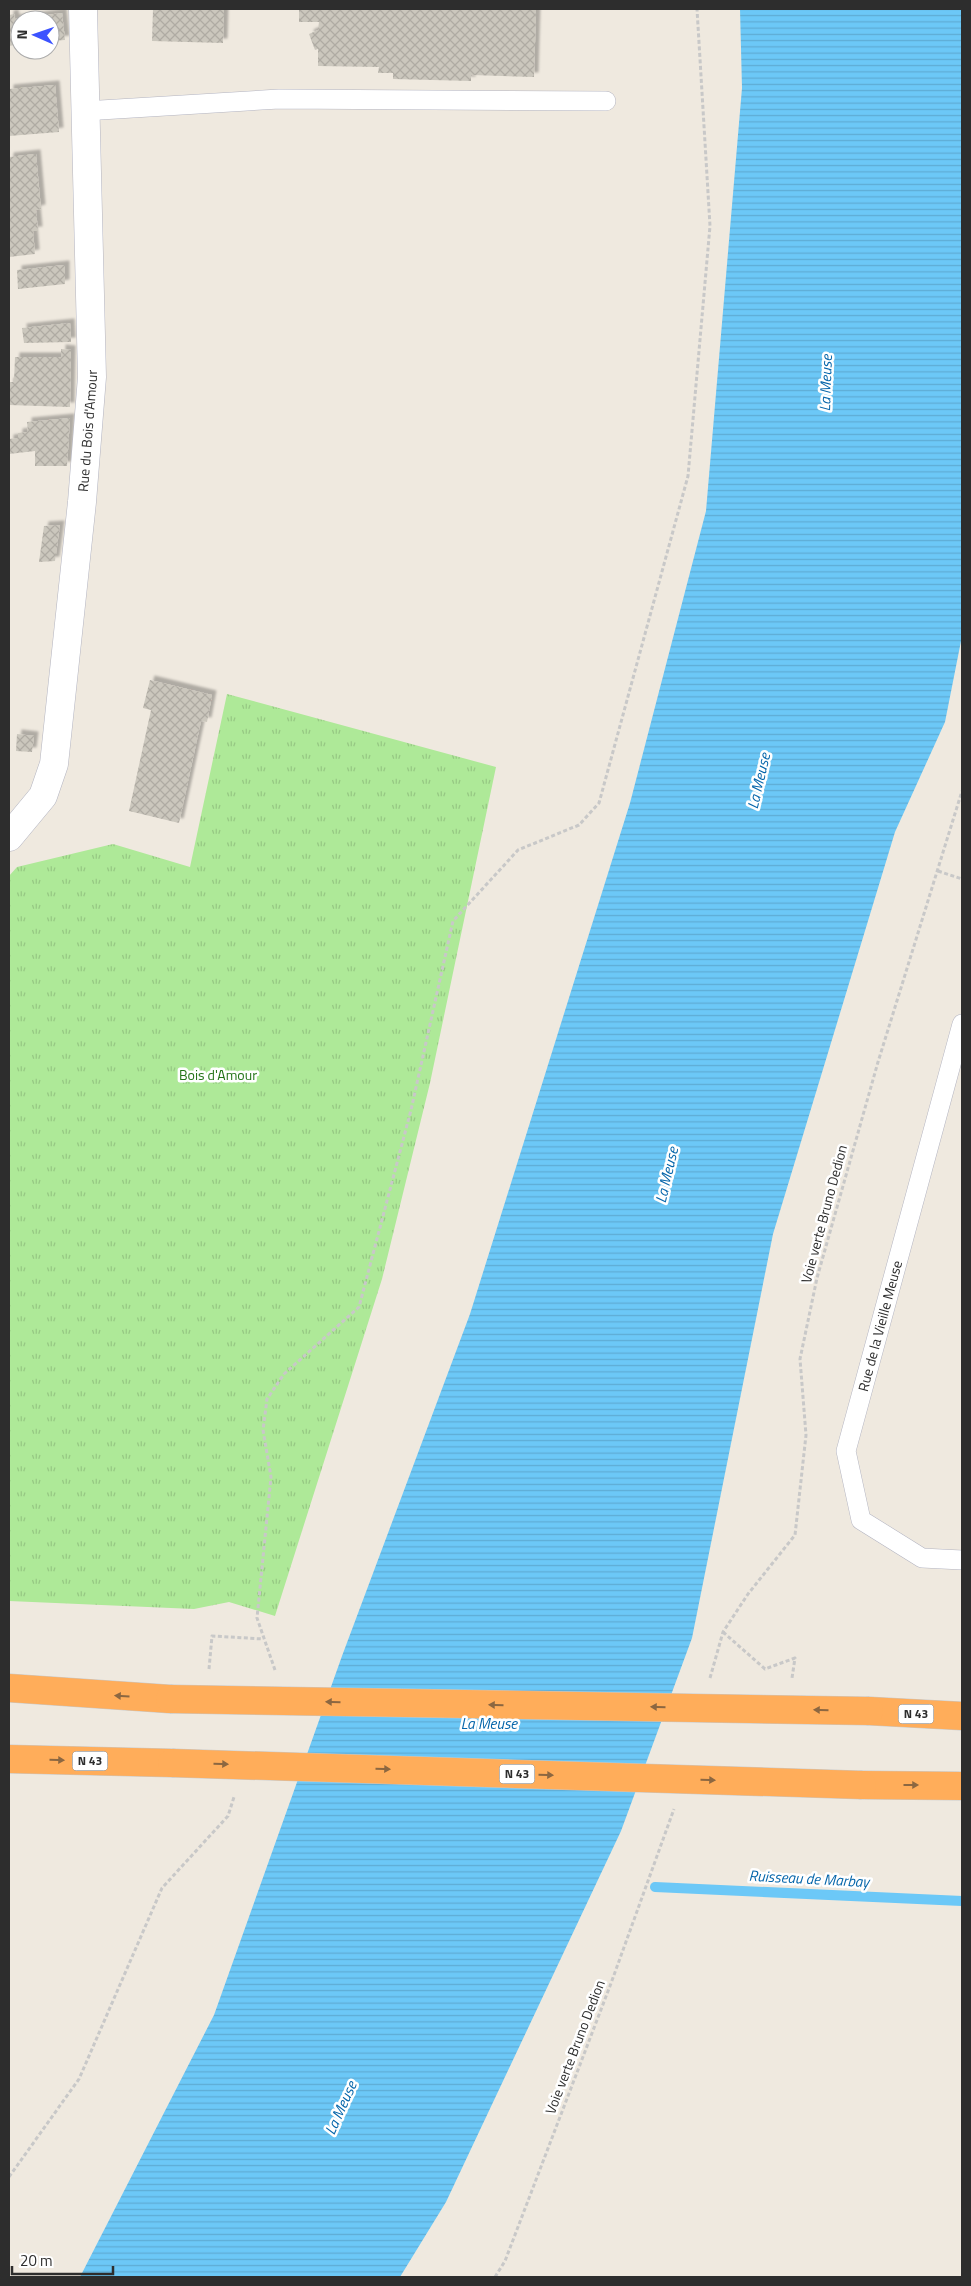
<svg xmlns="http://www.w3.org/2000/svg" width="971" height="2286" font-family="'Titillium Web',sans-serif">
<defs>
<pattern id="park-tufts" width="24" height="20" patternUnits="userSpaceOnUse" patternTransform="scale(1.25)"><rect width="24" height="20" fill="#aee998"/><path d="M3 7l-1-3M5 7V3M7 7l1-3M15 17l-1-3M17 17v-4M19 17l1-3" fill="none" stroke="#96c883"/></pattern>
<pattern id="water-rules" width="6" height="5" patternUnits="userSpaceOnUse" patternTransform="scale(1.25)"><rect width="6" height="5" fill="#6cc8f7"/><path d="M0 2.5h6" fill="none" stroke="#5eacd4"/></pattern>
<pattern id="building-cross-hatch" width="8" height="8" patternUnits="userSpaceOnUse" patternTransform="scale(1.25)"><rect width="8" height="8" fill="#cbc7bd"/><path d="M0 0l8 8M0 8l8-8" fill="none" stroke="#afaba3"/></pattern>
<filter id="shadow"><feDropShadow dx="4.5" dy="-4.5" stdDeviation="1" flood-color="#0004"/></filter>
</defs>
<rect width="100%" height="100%" fill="#efe9df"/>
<path fill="url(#park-tufts)" d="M227,694L496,767L430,1083L382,1279L275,1616L229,1602L194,1609L9,1601V876L17,867L113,844L190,867Z"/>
<path fill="url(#water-rules)" d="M740,9H962V636L945,722L895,832L773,1234L692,1638L621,1831L446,2202L400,2277H80L214,2015L342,1656L470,1314L630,803L706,511L742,88Z"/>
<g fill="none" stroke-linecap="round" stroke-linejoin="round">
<path stroke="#6cc8f7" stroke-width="10" d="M655,1887L962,1901"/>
</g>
<g fill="url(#building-cross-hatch)" filter="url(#shadow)">
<path d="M153,9H224L223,43L152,41Z"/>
<path d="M299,9H536L534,77L471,75V81L393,79V73H378L379,67L318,66V49L315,50L309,34L318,30L319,22H299Z"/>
<path d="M62,13L65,40L50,41V20H20V44L9,46V15L14,14L15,19Z"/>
<path d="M55,85L59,132L9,136V89Z"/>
<path d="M36,154L41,209L36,210L38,231H33L35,254L9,257V157Z"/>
<path d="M65,265V284L18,289L17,270Z"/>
<path d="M70,323L71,342L24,343L22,328Z"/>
<path d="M61,349L71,350L70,407L9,405V382H14L15,357H61Z"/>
<path d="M70,418L67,466H35V451L9,454V439L18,438V433L28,432L27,422Z"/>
<path d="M60,525L55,561L39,562L44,526Z"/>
<path d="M150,680L212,695L207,722L201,721L179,823L129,811L151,710L143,708Z"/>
<path d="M17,734L34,736L32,752L16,751Z"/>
</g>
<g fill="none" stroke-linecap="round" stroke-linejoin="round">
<defs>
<g id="lane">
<path d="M84,111L279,99L606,101"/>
<path d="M962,1024L846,1451L861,1520L922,1558L962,1560"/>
</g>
<g id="street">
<path id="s1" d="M9,837L43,796L54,764L82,502L92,377L83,9"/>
</g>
<g id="highway">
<path d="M9,1688L170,1699"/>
<path d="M869,1711L962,1716"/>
<path d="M9,1759L172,1763"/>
<path d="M862,1785L962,1786"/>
</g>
</defs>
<use href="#lane" stroke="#b3b4c1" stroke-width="20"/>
<use href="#street" stroke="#b3b4c1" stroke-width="29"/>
<use href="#highway" stroke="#c8c8c8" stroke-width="29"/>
<g stroke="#c8c8c8" stroke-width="3" stroke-dasharray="4 2.5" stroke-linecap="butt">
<path d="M938,871L962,879"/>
<path d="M723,1632L765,1669L795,1658L792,1678"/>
<path d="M209,1669L212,1636L263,1639"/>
<path d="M275,1670L257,1618L271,1477L263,1430L267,1399L284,1374L359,1307L411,1110L453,921L518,850L579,825L599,803L688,476L710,226L697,9"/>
<path d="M710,1678L723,1632L748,1594L795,1535L806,1435L800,1359L817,1278L878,1062L962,791"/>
<path d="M9,2177L79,2079L162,1888L228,1816L234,1797"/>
<path d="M495,2277L505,2261L610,1986L674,1809"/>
</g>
<use href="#lane" stroke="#fff" stroke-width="19"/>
<use href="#street" stroke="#fff" stroke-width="28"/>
<use href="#highway" stroke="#ffad5a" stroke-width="28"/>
<defs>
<g id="highway-bridge">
<path d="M170,1699L869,1711"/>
<path d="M172,1763L862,1785"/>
</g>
</defs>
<use href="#highway-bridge" stroke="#c8c8c8" stroke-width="29" stroke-linecap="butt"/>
<use href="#highway-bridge" stroke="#ffad5a" stroke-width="28"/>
</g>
<defs><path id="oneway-solid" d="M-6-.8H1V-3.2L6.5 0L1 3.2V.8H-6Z" transform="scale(1.25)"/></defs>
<g fill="#8c6741">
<use href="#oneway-solid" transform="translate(122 1696) rotate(-177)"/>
<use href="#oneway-solid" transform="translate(333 1702) rotate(-179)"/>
<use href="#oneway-solid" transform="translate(496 1705) rotate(-179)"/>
<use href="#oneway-solid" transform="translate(658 1707) rotate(-179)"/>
<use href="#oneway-solid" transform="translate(821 1710) rotate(-179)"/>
<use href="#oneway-solid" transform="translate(57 1760) rotate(1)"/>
<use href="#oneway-solid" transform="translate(221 1764) rotate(2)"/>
<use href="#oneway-solid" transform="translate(383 1769) rotate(2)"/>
<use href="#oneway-solid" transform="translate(546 1775) rotate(2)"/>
<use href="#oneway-solid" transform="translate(708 1780) rotate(2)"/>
<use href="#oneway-solid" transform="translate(911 1785)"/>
</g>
<g text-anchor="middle" stroke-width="5" stroke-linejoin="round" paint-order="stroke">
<g fill="#fff" stroke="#6c6c6c" stroke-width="1">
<rect x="898.5" y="1704.5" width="35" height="19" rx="4"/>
<rect x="72.5" y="1751.5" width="35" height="19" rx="4"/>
<rect x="499.5" y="1764.5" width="35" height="19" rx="4"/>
</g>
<g font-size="12" font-weight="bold" fill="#2d2d2d">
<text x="916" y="1718">N 43</text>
<text x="90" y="1765">N 43</text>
<text x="517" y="1778">N 43</text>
</g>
<g font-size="14" fill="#2d2d2d" stroke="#fff">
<text dy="5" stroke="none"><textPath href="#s1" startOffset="422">Rue du Bois d'Amour</textPath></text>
<text transform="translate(824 1214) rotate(-75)" y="5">Voie verte Bruno Dedion</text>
<text transform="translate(880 1326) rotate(-75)" y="5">Rue de la Vieille Meuse</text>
<text transform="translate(575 2047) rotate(-69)" y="5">Voie verte Bruno Dedion</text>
</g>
<g font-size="14" fill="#227216" stroke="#fff">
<text x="218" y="1080">Bois d'Amour</text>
</g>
<g font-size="15" font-style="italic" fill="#0465aa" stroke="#fff">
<text transform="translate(826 383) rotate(-88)" y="5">La Meuse</text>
<text transform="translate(759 781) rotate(-77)" y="5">La Meuse</text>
<text transform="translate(667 1175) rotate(-77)" y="5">La Meuse</text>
<text x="489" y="1729">La Meuse</text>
<text transform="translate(809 1879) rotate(3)" y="5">Ruisseau de Marbay</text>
<text transform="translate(341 2108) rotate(-66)" y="5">La Meuse</text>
</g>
</g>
<rect width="971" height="2286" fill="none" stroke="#2d2d2d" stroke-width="20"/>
<g transform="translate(35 35) rotate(272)"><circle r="24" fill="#ffffff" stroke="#ababab"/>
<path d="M0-4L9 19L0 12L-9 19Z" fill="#3c53ff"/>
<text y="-8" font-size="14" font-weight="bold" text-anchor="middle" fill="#2d2d2d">N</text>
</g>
<path d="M12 2266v8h101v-8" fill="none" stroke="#2d2d2d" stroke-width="2.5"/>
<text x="20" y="2266" font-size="15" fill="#2d2d2d" stroke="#ffffff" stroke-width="4" paint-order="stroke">20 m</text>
</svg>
